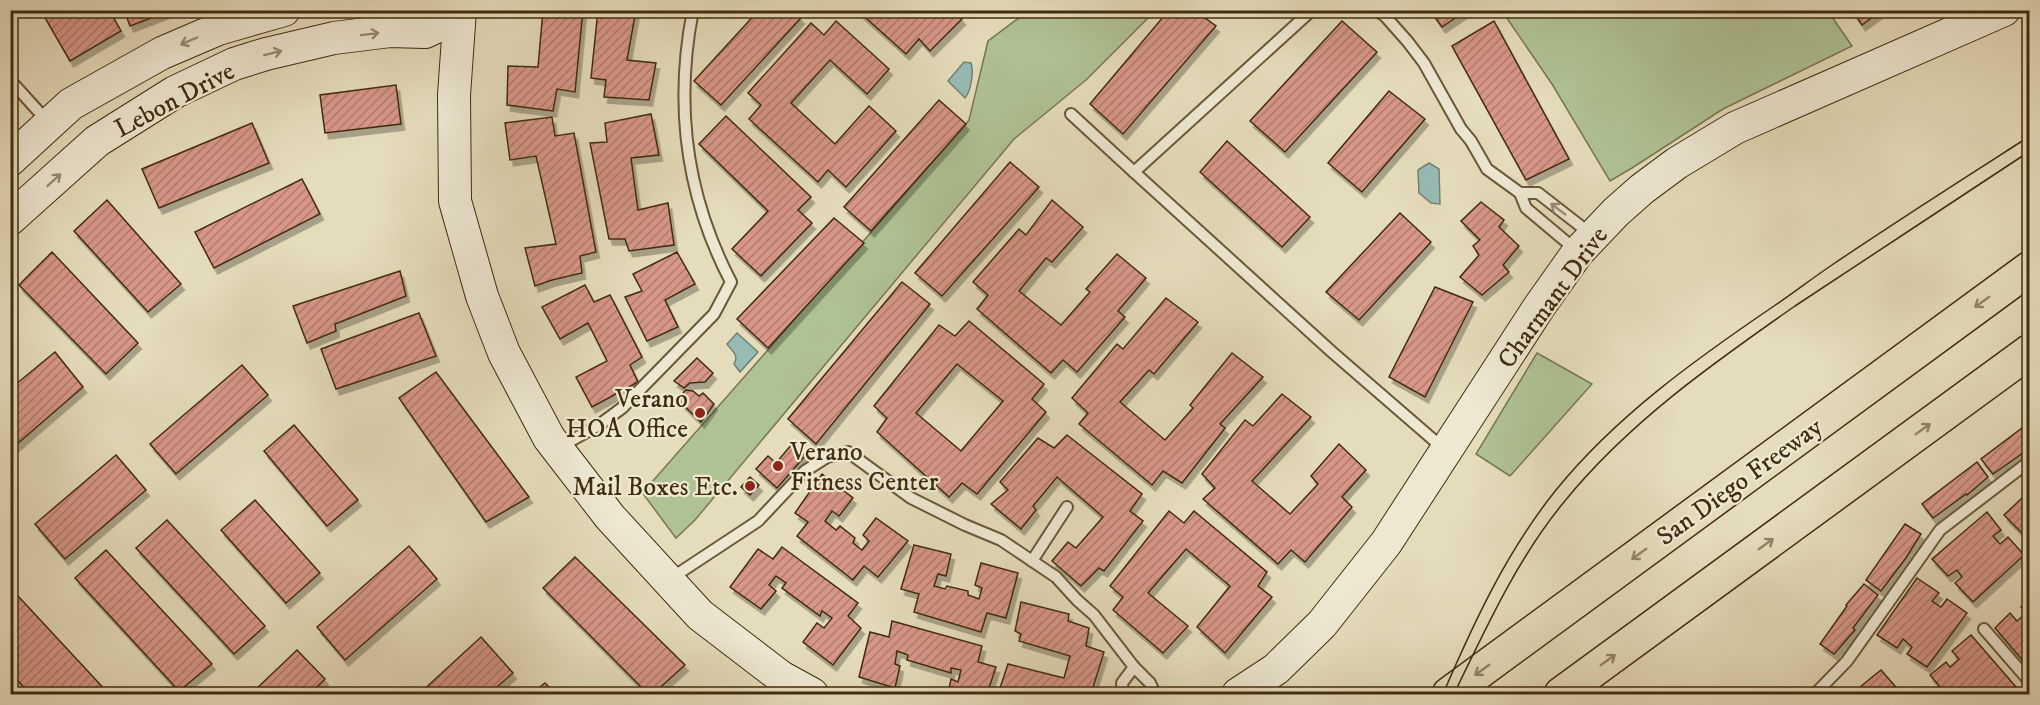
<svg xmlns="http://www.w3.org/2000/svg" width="2040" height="705" font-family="'IM FELL DW Pica',serif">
<defs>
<pattern id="building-hatch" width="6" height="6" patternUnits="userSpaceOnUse" patternTransform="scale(1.5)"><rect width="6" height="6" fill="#d79687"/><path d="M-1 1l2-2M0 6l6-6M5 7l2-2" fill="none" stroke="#b07b6d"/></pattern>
<filter id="shadow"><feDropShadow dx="3.5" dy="6" stdDeviation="0" flood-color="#0004"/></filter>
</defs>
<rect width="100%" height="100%" fill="#e5dcbb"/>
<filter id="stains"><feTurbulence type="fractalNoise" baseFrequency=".00333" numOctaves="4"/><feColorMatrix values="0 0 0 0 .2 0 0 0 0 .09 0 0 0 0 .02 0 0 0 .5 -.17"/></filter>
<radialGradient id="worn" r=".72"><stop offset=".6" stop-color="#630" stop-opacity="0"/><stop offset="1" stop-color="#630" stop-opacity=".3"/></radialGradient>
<g fill="#afc294" stroke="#787750" stroke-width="1.5">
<path d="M1028,11H1155L1086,80L1014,139L695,520L676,538L641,491L652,482L966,124L969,120L988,41Z"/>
<path d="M1502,11H1828L1852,46L1723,109L1632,168L1610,181L1552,84Z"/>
<path d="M1537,353L1592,384L1510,476L1476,454Z"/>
</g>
<g fill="#96bab4" stroke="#748171" stroke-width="1.5">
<path d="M964,62L971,63C974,72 971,91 965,98L948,81Z"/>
<path d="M1429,163L1439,169L1440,204L1431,203L1419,193L1418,170Z"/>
<path d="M737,333L758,352L740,372L734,364C739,355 733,352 727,344Z"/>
</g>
<g fill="url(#building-hatch)" stroke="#412c0d" stroke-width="1.5" fill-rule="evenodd" filter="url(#shadow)">
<path d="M53,10H109L121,31L70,61L44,16Z"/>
<path d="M124,10H172L130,26Z"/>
<path d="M543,10H583L575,92L557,89L553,111L507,105L508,66L538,67Z"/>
<path d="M598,10H636L627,60L656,63L649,100L604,97L606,80L591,78Z"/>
<path d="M759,10H793L801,18L721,105L694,81Z"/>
<path d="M857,10H954L962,19L930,51L919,39L906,54Z"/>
<path d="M1169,10H1194L1216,26L1123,134L1090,104Z"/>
<path d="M1430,10H1467L1442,27Z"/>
<path d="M1852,10H1882L1862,25Z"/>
<path d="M836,21L889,69L867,94L830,60L791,103L835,144L869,106L896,131L846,187L828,170L818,182L749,119L761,105L748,93L811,23L824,35Z"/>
<path d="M1342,21L1377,52L1285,152L1250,121Z"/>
<path d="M1494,21L1569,159L1526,180L1452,46Z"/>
<path d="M396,85L401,124L325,133L320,95Z"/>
<path d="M1389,91L1425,119L1362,192L1328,163Z"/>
<path d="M939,100L966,124L871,231L844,207Z"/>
<path d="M651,114L659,155L631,158L638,210L668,203L674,245L629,251L625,239H609L590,143L607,142L605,123Z"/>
<path d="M726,116L811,197L798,210L812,223L761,276L732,249L768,211L699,144Z"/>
<path d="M552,117L555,136L574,133L596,252L580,256L582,273L552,280L535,286L525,248L556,244L536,156L510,160L505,123Z"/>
<path d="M252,123L269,163L159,208L142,169Z"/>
<path d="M1227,141L1310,217L1282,247L1200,172Z"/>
<path d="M1010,162L1039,187L942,296L915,273Z"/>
<path d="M302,179L320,214L214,268L195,232Z"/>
<path d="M107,200L181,284L148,312L74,231Z"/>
<path d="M1052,200L1083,227L1052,262L1046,258L1019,291L1061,325L1090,292L1086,289L1117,254L1146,278L1118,311L1125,317L1077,372L1063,360L1051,373L977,309L988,295L973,282L1019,229L1026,235Z"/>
<path d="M1481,202L1504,220L1499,227L1519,246L1503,265L1509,272L1482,295L1460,277L1479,255L1473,246L1480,240L1461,221Z"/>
<path d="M1400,213L1431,242L1359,320L1326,292Z"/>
<path d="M834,218L864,243L768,348L737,319Z"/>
<path d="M52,252L138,343L106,374L19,285Z"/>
<path d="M677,252L695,284L665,300L678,327L647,341L625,297L642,291L633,274Z"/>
<path d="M400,271L406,296L335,324L336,331L307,343L293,306Z"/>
<path d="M902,282L930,304L816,444L788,419Z"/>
<path d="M585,285L594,302L610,295L642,357L630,365L638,382L592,407L576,377L607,361L588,323L560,339L542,307Z"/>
<path d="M1435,287L1473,302L1425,397L1389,377Z"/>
<path d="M1166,298L1198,322L1154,374L1149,370L1120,402L1165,440L1193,408L1190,405L1232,353L1263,377L1220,424L1225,428L1182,483L1163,471L1152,485L1079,424L1088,413L1072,398L1117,344L1123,349Z"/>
<path d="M419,313L436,356L336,389L321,349Z"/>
<path d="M969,321L1044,384L1032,399L1046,412L977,494L962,483L949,497L877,432L887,418L874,406L939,325L955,336ZM957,364L1003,401L961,451L916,413Z"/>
<path d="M55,352L83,387L10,450V389Z"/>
<path d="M697,358L713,373L705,382L690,383L684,388L674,381Z"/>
<path d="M242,365L268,395L176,474L150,444Z"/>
<path d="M436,372L529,497L486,522L399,398Z"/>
<path d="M686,390L693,391L699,396L703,393L714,404L701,422L677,399Z"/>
<path d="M1282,394L1311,417L1252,481L1290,514L1318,484L1311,476L1339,444L1366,470L1342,497L1352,507L1305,562L1291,550L1278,564L1203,499L1215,488L1202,474L1245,420L1253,426Z"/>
<path d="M2030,422V448L1993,474L1981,459Z"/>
<path d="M294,425L358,500L327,526L264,451Z"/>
<path d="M1067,435L1142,494L1130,511L1143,521L1104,571L1099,568L1081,586L1052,561L1068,542L1076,548L1103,517L1057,477L1033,506L1036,510L1021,529L991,504L1008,490L1000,482L1038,438L1054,448Z"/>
<path d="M792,444L805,456L777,488L756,469L768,456L776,463Z"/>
<path d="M116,455L146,490L65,559L35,524Z"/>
<path d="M1977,462L1988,477L1967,495L1966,494L1933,518L1922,504Z"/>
<path d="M822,474L853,498L839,516L832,511L825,521L836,530L840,526L855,538L853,543L862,550L869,541L863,535L876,518L908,541L878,577L864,566L853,580L797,536L808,522L795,513Z"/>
<path d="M750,477L759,485L750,495L741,487Z"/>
<path d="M2022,498L2028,505L2030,503V541L2004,515Z"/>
<path d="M255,500L320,573L286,603L221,530Z"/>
<path d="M1169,511L1184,523L1194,511L1267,572L1258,586L1272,597L1225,653L1197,627L1230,586L1186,549L1148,593L1188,626L1163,653L1113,610L1123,597L1110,586Z"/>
<path d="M1987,512L2001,530L1993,536L2000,544L2008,537L2024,555L1973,602L1955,583L1962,577L1957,570L1948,576L1932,559Z"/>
<path d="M167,520L265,626L234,654L136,548Z"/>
<path d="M1905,524L1921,534L1906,558L1881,591L1866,580Z"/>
<path d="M914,545L951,554L946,576L938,574L934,586L945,589L947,586L968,591V595L979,599L982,588L975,585L981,563L1018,573L1006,618L987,613L981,632L914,612L919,594L901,589Z"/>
<path d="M409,546L437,579L345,660L317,627Z"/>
<path d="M782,547L858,603L848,616L861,628L833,665L803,642L817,623L824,628L832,618L822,611L820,616L782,588L786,583L776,576L769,585L776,591L761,609L730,587L758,549L773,559Z"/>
<path d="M106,550L212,664L179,691L75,578Z"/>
<path d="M575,557L685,665L653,694H648L543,588Z"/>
<path d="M1917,578L1939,593L1932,601L1941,607L1947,599L1967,613L1927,667L1907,654L1912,647L1903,639L1897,648L1877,635Z"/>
<path d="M1864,584L1878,595L1853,628L1855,630L1834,654L1820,644L1847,606L1846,605Z"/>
<path d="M18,596L109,694H30L10,672V603Z"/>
<path d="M2030,599V669L1995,628L2010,613L2017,621L2026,613L2021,607Z"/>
<path d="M1021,602L1069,614L1068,621L1089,628L1086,646L1104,652L1091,694H998L1008,664L1064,678L1070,656L1019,641L1021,634L1015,631Z"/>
<path d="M892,621L982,646L978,662L996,667L987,694H948L951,679L958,682L961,670L951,668V673L907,660L908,655L897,651L895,664L900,666L895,688L859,677L870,632L889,637Z"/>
<path d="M1971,635L2016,687L2008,694H1946L1930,675L1946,662L1950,667L1959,659L1952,651Z"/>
<path d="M481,637L513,673L489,694H419Z"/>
<path d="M297,650L325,679L310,694H251Z"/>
<path d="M1881,670L1902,694H1864L1866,693L1860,687Z"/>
<path d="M545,683L556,694H531Z"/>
</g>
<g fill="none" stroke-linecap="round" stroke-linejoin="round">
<defs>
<g id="lane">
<path d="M19,10H20"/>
<path d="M1312,10L1134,172L1332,352L1444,449"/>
<path d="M1376,10L1385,16L1408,42L1424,63L1461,129L1471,141L1487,169L1520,193L1526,208L1576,250"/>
<path d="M10,80L48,122"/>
<path d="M1071,114L1134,172"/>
<path d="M1520,193H1538L1592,235"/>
<path d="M560,447L599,425L622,408L714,314L731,282C686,196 674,106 693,10"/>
<path d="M1032,561L1067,507"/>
<path d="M670,579L758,521L805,471L827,457L848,452L911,498L965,525L1001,540L1056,577L1077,600L1094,615L1134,667"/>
<path d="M1984,629L2030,682"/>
<path d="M1123,694L1122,683L1134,667L1150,683L1155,694"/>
<path d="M1815,694L1847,661L1940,530L2030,461"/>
</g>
<g id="secondary">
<path d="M460,10L454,95L455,201L482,296L504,353L549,438L610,517L700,615L781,677L812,694"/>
<path d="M10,160L71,104L162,53L218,29L284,10"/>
<path d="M10,219L97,141L175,92L234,64L266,54L334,38L390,31L425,32L459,16"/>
<path d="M1238,694L1276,669L1322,624L1386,543L1539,307L1578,252L1616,212L1642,189L1677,163L1735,128L2004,10"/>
</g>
<g id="highway">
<path d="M1449,694L2030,268"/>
<path d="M1561,694L2030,351"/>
</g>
</defs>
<use href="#lane" stroke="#6a5838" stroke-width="14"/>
<use href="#secondary" stroke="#412c0d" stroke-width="34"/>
<use href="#highway" stroke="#412c0d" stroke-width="36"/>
<use href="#lane" stroke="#eee8d3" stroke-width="10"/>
<use href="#secondary" stroke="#eee8d3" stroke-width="32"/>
<use href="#highway" stroke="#e5dcbb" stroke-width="33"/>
<g stroke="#412c0d" stroke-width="1.5">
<path d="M1443,694C1474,622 1507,551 1556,490C1616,416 1696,359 1774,306C1792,294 1810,280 1829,267C1895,222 1963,179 2030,136"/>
<path d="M1454,694C1486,628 1517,559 1564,502C1628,423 1712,364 1795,306C1873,254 1952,203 2030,151"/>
</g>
</g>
<defs><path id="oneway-shaft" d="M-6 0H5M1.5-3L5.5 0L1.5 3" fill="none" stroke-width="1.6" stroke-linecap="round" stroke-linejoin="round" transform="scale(1.5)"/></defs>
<g stroke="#988a70">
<use href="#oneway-shaft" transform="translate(370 34) rotate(-7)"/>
<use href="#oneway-shaft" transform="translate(189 41) rotate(157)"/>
<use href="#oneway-shaft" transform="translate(273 53) rotate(-14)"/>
<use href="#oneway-shaft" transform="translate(54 180) rotate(-42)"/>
<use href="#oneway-shaft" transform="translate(1558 209) rotate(-143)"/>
</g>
<g stroke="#938464">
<use href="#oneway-shaft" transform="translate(1982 302) rotate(144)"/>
<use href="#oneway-shaft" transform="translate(1923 429) rotate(-36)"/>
<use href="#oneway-shaft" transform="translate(1766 544) rotate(-36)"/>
<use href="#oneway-shaft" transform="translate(1639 554) rotate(144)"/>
<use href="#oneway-shaft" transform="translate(1608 660) rotate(-36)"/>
<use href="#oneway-shaft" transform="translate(1482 670) rotate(144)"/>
</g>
<g fill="#8f2418" stroke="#eee8d3" stroke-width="2">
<circle cx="700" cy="413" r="6"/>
<circle cx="778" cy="466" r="6"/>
<circle cx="750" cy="486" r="6"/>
</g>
<g text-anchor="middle" stroke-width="4.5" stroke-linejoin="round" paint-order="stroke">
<g font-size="26" fill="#412c0d" stroke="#eee8d3">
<text transform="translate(174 99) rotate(-28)" y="9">Lebon Drive</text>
<text transform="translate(1552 297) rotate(-54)" y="9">Charmant Drive</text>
<text transform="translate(1739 481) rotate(-36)" y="9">San Diego Freeway</text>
</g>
<g font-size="26" fill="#412c0d" stroke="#eee8d3" text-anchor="end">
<text x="688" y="407">Verano<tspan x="688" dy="30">HOA Office</tspan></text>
<text x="790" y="460" text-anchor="start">Verano<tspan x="790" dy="30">Fitness Center</tspan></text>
<text x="738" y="495">Mail Boxes Etc.</text>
</g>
</g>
<rect width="2040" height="705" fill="none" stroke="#e5dcbb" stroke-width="36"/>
<rect x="12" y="12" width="2016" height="681" fill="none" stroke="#412c0d" stroke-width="3"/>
<rect x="18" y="18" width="2004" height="669" fill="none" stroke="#412c0d" stroke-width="1.5"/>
<rect width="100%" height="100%" filter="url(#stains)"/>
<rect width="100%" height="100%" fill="url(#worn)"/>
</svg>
